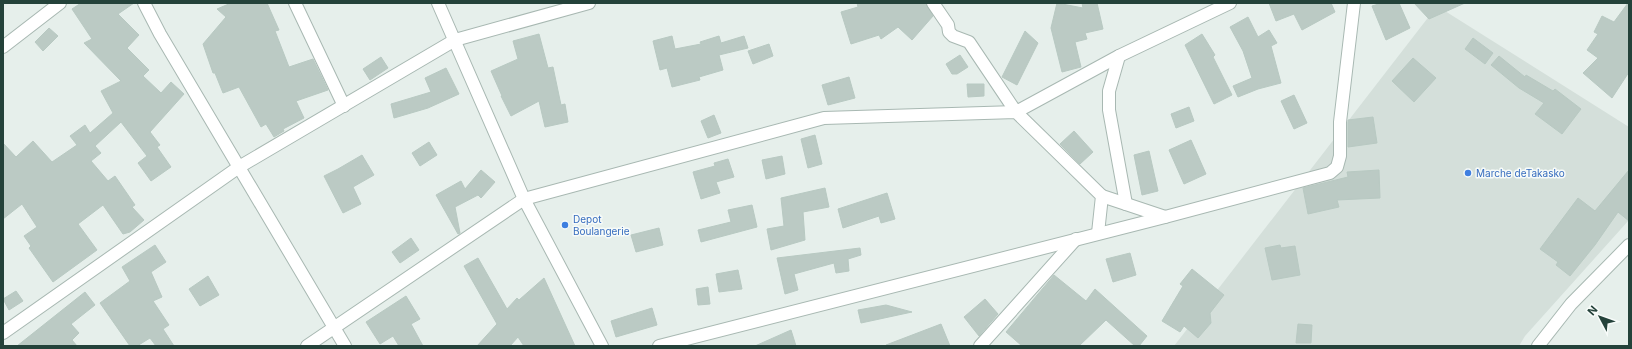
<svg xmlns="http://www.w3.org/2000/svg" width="1632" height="349" font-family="Inter,sans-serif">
<rect width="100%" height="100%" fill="#e6efeb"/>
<path fill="#d4dfda" d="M1437,6L1629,127V220L1525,336L1519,346H1174Z"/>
<g fill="#bbcac4" stroke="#b8c9c2">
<path d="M81,3H134L118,14L139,35L127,48L149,70L143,76L161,93L171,82L184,94L150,132L160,145L157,147L171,167L151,181L138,163L147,156L121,122L95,146L101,153L91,161L108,181L115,176L135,205L132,207L144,220L130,232L123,234L103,205L78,224L97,250L53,282L29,248L31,246L24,236L37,227L22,204L3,219V143L16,157L33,141L52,162L77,145L70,136L85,125L90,133L113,113L101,91L121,81L84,43L92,39L72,9Z"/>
<path d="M231,3H267L279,30L275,31L289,67L313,59L328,90L296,101L304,118L283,129L284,131L274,137L266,124L261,127L239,87L223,93L215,73H213L203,44L226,17L217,9Z"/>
<path d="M857,3H926L933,16L912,40L898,27L881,39L879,35L851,44L841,12L858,7Z"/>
<path d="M1057,3L1083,8L1082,3H1097L1103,29L1085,33L1087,39L1075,42L1081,67L1062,72L1051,28Z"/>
<path d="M1269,3H1331L1335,12L1302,30L1294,14L1276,21Z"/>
<path d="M1382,3H1399L1410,28L1386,40L1372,6Z"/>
<path d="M1414,3H1465L1429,19Z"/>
<path d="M1628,3H1629V72L1612,98L1583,73L1598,58L1587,50L1598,34L1594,32L1602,16L1614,22Z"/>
<path d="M1248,17L1258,37L1269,30L1277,43L1271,46L1281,83L1258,89L1238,97L1233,86L1252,78L1243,51L1230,27Z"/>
<path d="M49,28L58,36L43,51L35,42Z"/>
<path d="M1025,31L1038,43L1017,85L1002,77Z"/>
<path d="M539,34L548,68L553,67L561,105L565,104L568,122L545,127L539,101L511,116L501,96H502L491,71L518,59L513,41Z"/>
<path d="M1202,34L1215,55L1213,57L1232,95L1214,104L1185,45Z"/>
<path d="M672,36L675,49L701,44L700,42L719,36L721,43L744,36L748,48L719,55L723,70L699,77L700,80L672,87L667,68L660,70L653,41Z"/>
<path d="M1473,38L1493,53L1485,64L1465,49Z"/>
<path d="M769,44L773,56L753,64L748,51Z"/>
<path d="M960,55L968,67L957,74H952L946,64Z"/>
<path d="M1499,56L1525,77L1526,75L1553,91L1555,89L1581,109L1562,134L1535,114L1544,103L1519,88L1491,65Z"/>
<path d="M381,57L388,68L370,80L363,69Z"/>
<path d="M1413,58L1436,78L1414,102L1392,81Z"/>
<path d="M446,68L459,94L428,108L394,118L391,104L431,92L425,78Z"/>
<path d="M849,77L855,98L828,105L822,85Z"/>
<path d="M967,84H984V96L968,97Z"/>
<path d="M1294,95L1307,123L1294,129L1281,101Z"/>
<path d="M1189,107L1194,121L1176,128L1171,114Z"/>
<path d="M714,115L721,133L708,138L701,121Z"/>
<path d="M1373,117L1377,143L1348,147V120Z"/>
<path d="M1074,131L1093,152L1080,164L1060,144Z"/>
<path d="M815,135L822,164L808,168L801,139Z"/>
<path d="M1191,140L1206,174L1184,184L1169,150Z"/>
<path d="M429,142L437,155L420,166L412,153Z"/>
<path d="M1149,151L1158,191L1142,195L1134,155Z"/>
<path d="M362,155L374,175L353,187L361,204L343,213L324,176L338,169Z"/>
<path d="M782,156L785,174L766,179L762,160Z"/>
<path d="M728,159L734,177L716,182L720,193L701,199L693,172L715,166L714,163Z"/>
<path d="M481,170L495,182L481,198L478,195L455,207L460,233L458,234L436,195L461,181L465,189Z"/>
<path d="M1379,170L1380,198L1337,200L1339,207L1308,214L1303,188L1348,177L1347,172Z"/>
<path d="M1629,170V221L1618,212L1595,245L1570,276L1556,265L1558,262L1540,249L1578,198L1595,211Z"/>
<path d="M825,188L829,207L803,212L805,240L771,250L767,229L784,226L781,198Z"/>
<path d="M887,193L895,219L881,223L879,216L843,228L838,209Z"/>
<path d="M752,205L757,227L701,242L698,230L731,222L728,210Z"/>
<path d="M659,228L663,245L636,252L631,235Z"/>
<path d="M411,238L419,250L400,263L392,252Z"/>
<path d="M155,245L166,262L151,272L162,297L153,301L169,325L163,329L174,346H156L150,338L137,346H130L100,303L130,281L122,267Z"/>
<path d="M1280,245L1281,248L1295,246L1300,275L1272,280L1265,248Z"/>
<path d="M860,248L861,255L848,259L849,271L836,273L834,263L794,274L798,290L785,294L777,258Z"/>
<path d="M1130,253L1136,275L1113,282L1106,259Z"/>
<path d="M478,258L507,309L517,298L519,300L544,278L575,346H524L518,337L510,346H477L497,324L464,266Z"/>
<path d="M1192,269L1224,295L1210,313L1211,323L1198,338L1184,326L1180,332L1162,321L1183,286L1180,284Z"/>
<path d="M738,270L742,289L719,292L716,274Z"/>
<path d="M1054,275L1086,301L1095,289L1147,336L1139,346H1135L1106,320L1079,346H1022L1006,332Z"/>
<path d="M208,276L219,295L200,306L189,289Z"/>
<path d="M708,287L710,304L698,305L696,289Z"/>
<path d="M16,291L23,301L9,310L3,299Z"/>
<path d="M85,292L95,305L71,324L79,333L72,340L77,346H17Z"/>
<path d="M406,296L420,319L411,324L423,346H399L393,336L380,344L366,322Z"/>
<path d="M985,299L998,314L979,336L964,317Z"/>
<path d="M886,305L912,312L861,323L858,310Z"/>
<path d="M652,308L657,325L616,337L611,321Z"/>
<path d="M941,324L950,346H886V345Z"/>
<path d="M1298,324L1312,325L1311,343H1296Z"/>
<path d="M791,330L796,346H755Z"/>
</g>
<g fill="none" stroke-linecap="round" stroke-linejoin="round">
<defs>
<g id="minor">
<path d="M144,3L160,34L345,346"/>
<path d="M295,3L344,106"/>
<path d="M438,3L524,199L602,346"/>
<path d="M933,3L948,25L949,32L953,36L969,42L1016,112L1119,56L1230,3"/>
<path d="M3,47L60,3"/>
<path d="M1119,56L1109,91V110L1126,204"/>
<path d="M1102,196L1165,217"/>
<path d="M3,333L239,167L455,40L589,3"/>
<path d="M307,346L524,199L824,118L1016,112L1102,196L1098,233"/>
<path d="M659,346L1165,217L1330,173L1337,167L1340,156V122L1354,3"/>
<path d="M980,346L1076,239"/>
<path d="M1538,346L1571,304L1629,245"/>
</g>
</defs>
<use href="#minor" stroke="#a8b8b2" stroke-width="14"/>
<use href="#minor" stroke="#fff" stroke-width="12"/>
</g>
<g fill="#3f7fe0" stroke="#f7fbf9" stroke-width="1.5">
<circle cx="1468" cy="173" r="4"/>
<circle cx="565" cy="225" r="4"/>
</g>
<g text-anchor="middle" stroke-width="3" stroke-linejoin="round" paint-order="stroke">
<g font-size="10" fill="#366cbe" stroke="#f7fbf9" text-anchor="start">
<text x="1476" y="177">Marche deTakasko</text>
<text x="573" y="223">Depot<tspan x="573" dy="12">Boulangerie</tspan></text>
</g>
</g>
<rect width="1632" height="349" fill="none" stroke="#24423a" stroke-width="8"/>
<g transform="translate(1600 317) rotate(311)" stroke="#f7fbf9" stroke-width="3" paint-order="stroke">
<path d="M0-3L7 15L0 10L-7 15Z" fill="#24423a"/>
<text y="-6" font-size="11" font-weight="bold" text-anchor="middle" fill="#24423a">N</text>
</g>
</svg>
